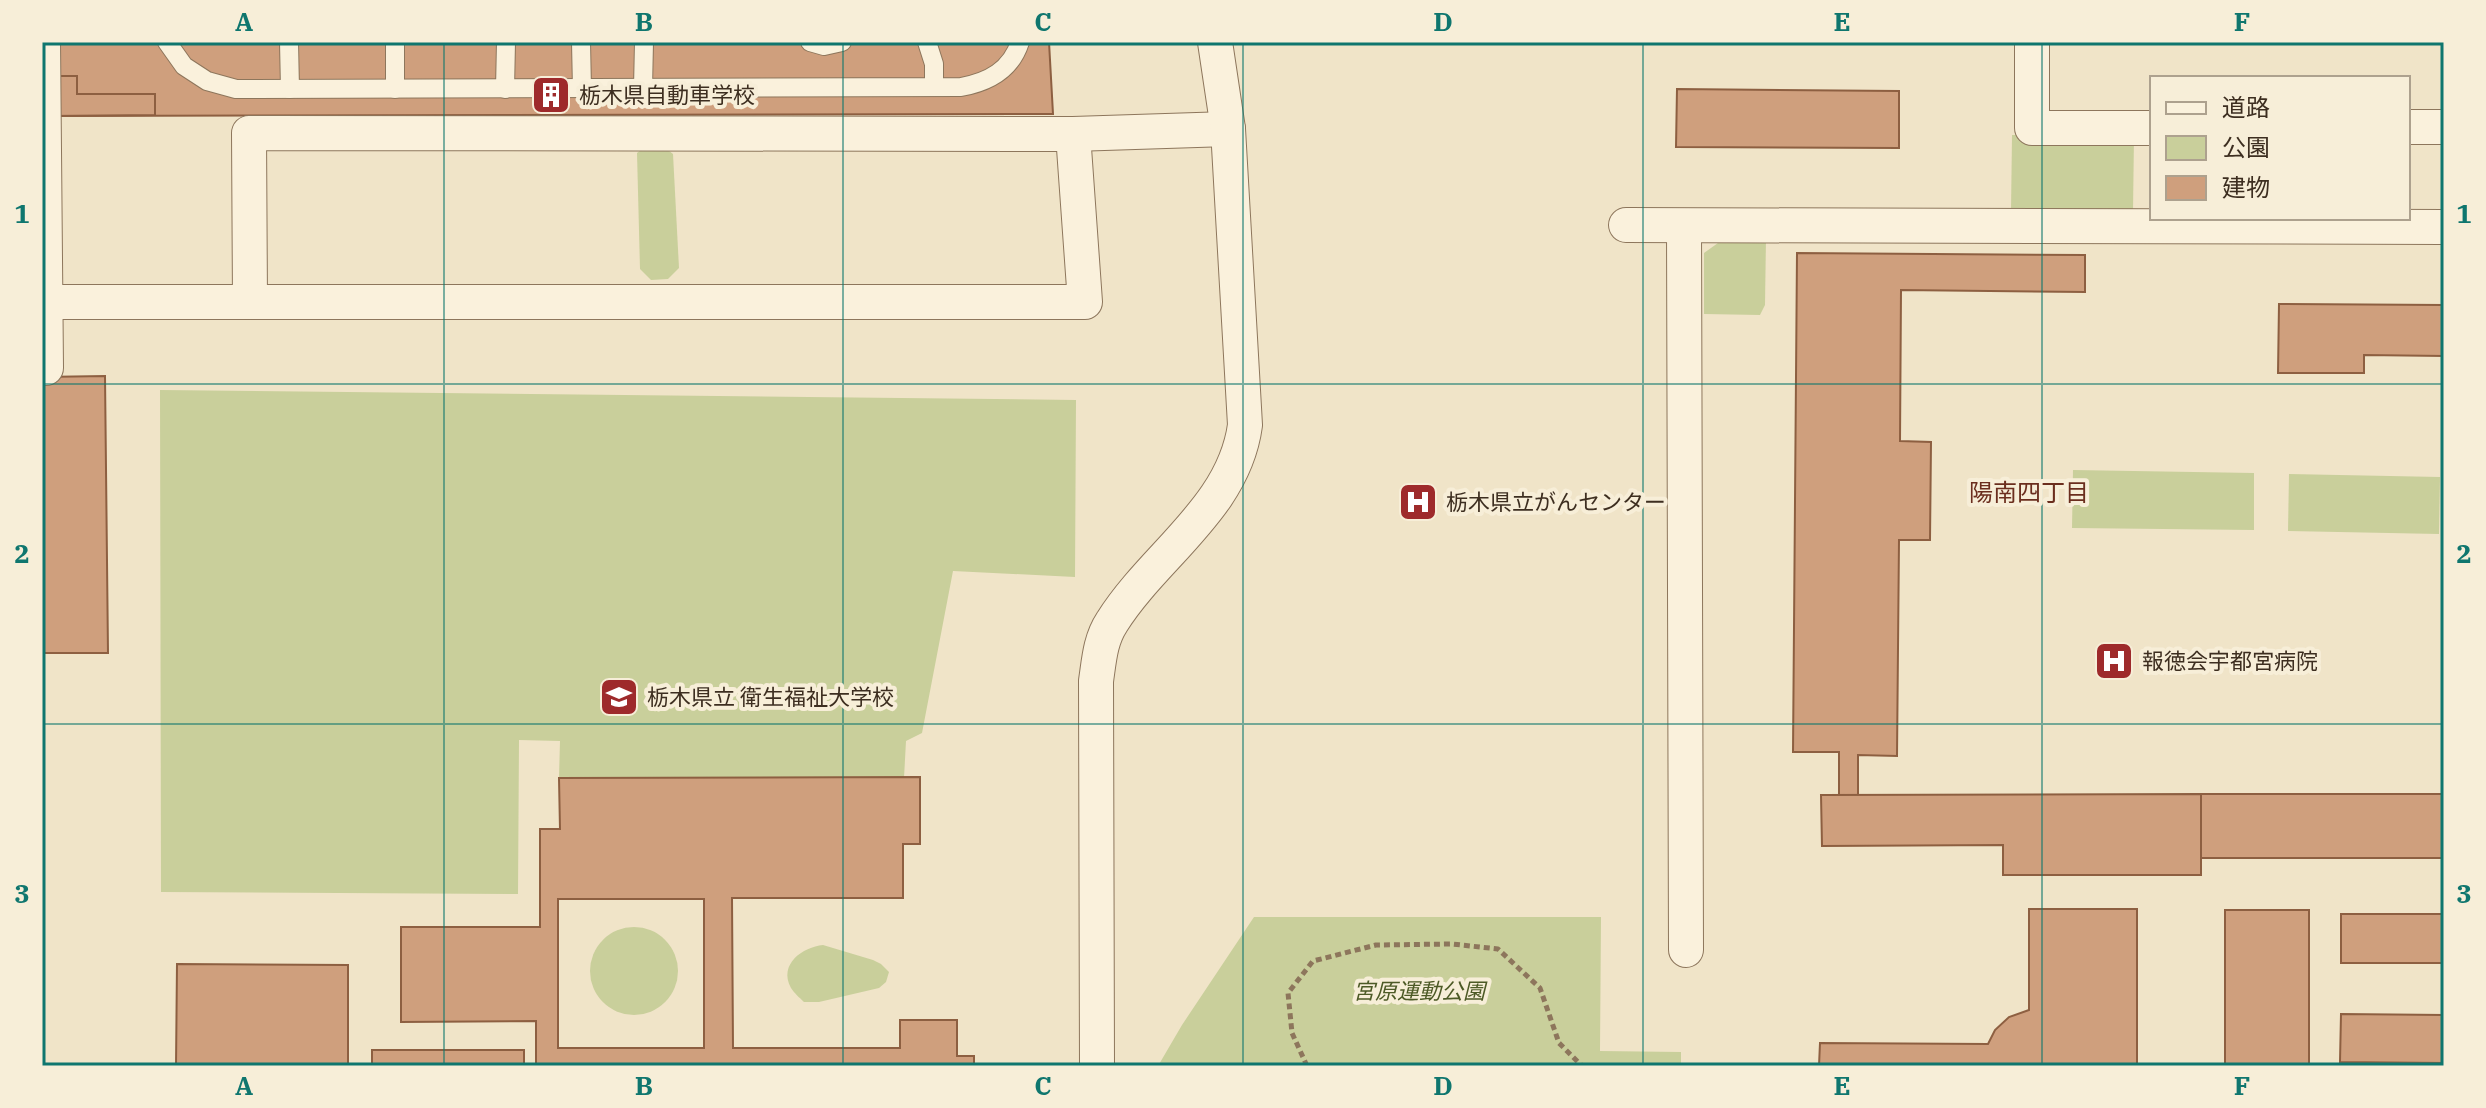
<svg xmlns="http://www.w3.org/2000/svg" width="2486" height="1108" font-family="'IBM Plex Serif','Noto Sans JP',serif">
<rect width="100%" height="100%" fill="#f0e4c8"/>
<g fill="#c9cf9b">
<path d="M2012,135L2134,136L2133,212L2011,211Z"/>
<path d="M655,140L673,154L679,268L668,279L651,280L640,269L637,153Z"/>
<path d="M1725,238H1766L1765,305L1760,315L1704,314V253Z"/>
<path d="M160,390L1076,400L1075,577L953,571L922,733L906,741L904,778H559L560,741L519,740L518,894L161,892Z"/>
<path d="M2073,470L2254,473V530L2072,528Z"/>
<path d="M2289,474L2440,477L2439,534L2288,531Z"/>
<path d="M1254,917H1601L1600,1051L1681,1052V1066H1158L1182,1025Z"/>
<circle cx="634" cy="971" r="44"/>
<path d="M823,945L873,960L881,964L889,972L886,982L879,988L819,1002H804C800,998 794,993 791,988C778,964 803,947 823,945Z"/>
</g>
<g fill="#cf9f7d" stroke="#8d5f41" stroke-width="2" fill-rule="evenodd">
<path d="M50,42H1049L1053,114L51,116Z"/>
<path d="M50,76H77V94H155V115L51,116Z"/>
<path d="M1677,89L1899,91V148L1676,147Z"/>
<path d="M1797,253L2085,255V292L1901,290L1900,441L1931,442L1930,540H1899L1897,756L1858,755V797L1839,796V752H1793Z"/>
<path d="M2279,304L2444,305V356L2364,355V373H2278Z"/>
<path d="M105,376L108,653H42V377Z"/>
<path d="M920,777V844H903V898H732L733,1048H900V1020H957V1056H974V1066H536V1021L401,1022V927H540V829H560L559,778ZM558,899H704V1048H558Z"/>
<path d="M2201,794V875H2003V845L1822,846L1821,795Z"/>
<rect x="2201" y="794" width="243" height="64"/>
<path d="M2029,909H2137V1066H1819L1820,1043L1988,1044L1995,1030L2009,1017L2029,1010Z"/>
<rect x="2225" y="910" width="84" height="156"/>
<rect x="2341" y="914" width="103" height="49"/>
<path d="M177,964L348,965V1066H176Z"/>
<path d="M2341,1014L2444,1015V1063L2340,1062Z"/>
<rect x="372" y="1050" width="152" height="16"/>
</g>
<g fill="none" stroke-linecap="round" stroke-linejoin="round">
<defs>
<g id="lane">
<path d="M167,42L184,66L207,81L236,89L961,87C989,82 1011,70 1020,42"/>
<path d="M289,42L290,89"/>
<path d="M395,42V89"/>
<path d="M581,42L582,89"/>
<path d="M810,42L824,46L842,42"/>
<path d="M927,42L934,64V87"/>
<path d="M643,88L644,42"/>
<path d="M505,89L506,42"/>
</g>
<g id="street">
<path d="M2032,42V128H2152"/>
<path d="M2408,127H2444"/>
<path d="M1626,225L2444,227"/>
<path d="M1684,226L1686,950"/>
<path d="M46,302H1085L1073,134"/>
<path d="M250,302L249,133L1073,134L1228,129"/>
<path d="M42,368H46L43,42"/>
<path d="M1097,1066L1096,681C1099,661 1100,640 1112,622C1154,555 1234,508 1245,425L1228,129L1215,42"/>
</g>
</defs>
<use href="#lane" stroke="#8d765c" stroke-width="20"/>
<use href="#street" stroke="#8d765c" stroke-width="36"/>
<path stroke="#8d765c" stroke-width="5" stroke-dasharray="6 4" stroke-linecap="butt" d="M1307,1066L1292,1033L1288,993L1313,961L1376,945L1452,944L1498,949L1540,988L1559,1043L1582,1066"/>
<use href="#lane" stroke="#faf1dc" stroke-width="18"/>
<use href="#street" stroke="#faf1dc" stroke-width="34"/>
</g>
<path fill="none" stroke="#0f766e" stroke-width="2" stroke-opacity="0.55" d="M444,42V1066M843,42V1066M1243,42V1066M1643,42V1066M2042,42V1066M42,384H2444M42,724H2444"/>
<defs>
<symbol id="building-square" viewBox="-11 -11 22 22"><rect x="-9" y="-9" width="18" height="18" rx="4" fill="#9e2a2b" stroke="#f7eed8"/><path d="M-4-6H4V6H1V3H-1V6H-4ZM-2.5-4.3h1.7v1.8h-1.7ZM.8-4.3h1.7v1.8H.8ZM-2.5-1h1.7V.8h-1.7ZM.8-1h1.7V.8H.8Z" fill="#fff"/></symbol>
<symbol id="hospital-square" viewBox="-11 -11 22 22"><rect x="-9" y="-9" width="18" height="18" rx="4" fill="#9e2a2b" stroke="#f7eed8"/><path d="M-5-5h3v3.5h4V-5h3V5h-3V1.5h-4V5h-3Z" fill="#fff"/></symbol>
<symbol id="university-square" viewBox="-11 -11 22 22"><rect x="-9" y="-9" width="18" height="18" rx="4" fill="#9e2a2b" stroke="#f7eed8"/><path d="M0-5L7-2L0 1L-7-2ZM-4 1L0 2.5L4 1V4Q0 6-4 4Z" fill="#fff"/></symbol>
</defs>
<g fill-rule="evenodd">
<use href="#building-square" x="529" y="73" width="44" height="44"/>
<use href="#hospital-square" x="1396" y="480" width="44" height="44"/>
<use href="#hospital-square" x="2092" y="639" width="44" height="44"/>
<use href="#university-square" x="597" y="675" width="44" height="44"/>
</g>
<g text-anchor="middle" stroke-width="8" stroke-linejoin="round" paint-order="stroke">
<g font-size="22" fill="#3d2e20" stroke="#f7eed8" text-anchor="start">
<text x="579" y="103">栃木県自動車学校</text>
<text x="1446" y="510">栃木県立がんセンター</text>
<text x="2142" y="669">報徳会宇都宮病院</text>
<text x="647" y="705">栃木県立 衛生福祉大学校</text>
</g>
<g font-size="22" font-style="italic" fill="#4d5a26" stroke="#f7eed8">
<text x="1419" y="999">宮原運動公園</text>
</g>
<g font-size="24" fill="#6b2e1e" stroke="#f7eed8">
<text x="2029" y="501">陽南四丁目</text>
</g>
</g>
<rect width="2486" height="1108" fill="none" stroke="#f7eed8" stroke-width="88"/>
<rect x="2150" y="76" width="260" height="144" fill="#f7eed8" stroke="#ada18e" stroke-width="2"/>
<rect x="2166" y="102" width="40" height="12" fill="#faf1dc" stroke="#ada18e" stroke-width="2"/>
<text x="2222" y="116" font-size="24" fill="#3d2e20">道路</text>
<rect x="2166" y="136" width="40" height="24" fill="#c9cf9b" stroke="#ada18e" stroke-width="2"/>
<text x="2222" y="156" font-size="24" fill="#3d2e20">公園</text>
<rect x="2166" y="176" width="40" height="24" fill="#cf9f7d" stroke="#ada18e" stroke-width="2"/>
<text x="2222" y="196" font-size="24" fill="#3d2e20">建物</text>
<rect x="44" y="44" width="2398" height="1020" fill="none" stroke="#0f766e" stroke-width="3"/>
<g font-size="26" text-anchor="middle" font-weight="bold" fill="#0f766e">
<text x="244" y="31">A</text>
<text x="644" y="31">B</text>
<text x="1043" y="31">C</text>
<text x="1443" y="31">D</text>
<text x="1842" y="31">E</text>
<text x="2242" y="31">F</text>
<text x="22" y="223">1</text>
<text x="2464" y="223">1</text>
<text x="22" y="563">2</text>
<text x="2464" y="563">2</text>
<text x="22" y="903">3</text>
<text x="2464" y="903">3</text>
<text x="244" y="1095">A</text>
<text x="644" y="1095">B</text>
<text x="1043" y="1095">C</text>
<text x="1443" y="1095">D</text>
<text x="1842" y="1095">E</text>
<text x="2242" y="1095">F</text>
</g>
</svg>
